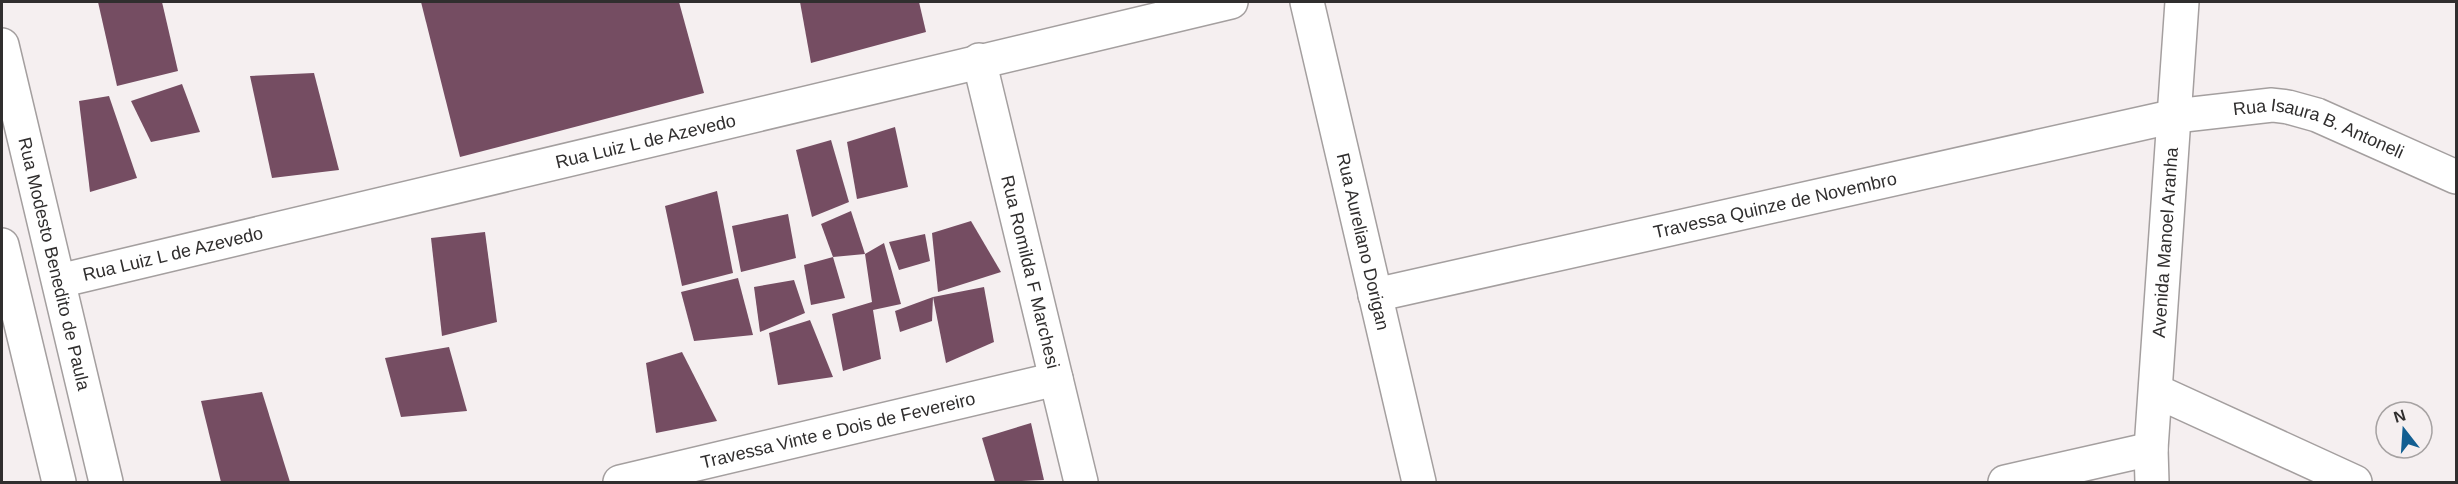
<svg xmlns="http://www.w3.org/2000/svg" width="2458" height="484" font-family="Helvetica,sans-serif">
<rect width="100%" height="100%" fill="#f5eff0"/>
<g fill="#754d62">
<path d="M98,2H162L178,71L117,86Z"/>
<path d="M421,2H679L704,93L460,157Z"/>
<path d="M800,2H919L926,32L811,63Z"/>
<path d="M314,73L339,170L272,178L250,76Z"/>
<path d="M182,84L200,132L151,142L131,101Z"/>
<path d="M109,96L137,178L90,192L79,101Z"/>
<path d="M895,127L908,187L857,199L847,142Z"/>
<path d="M831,140L849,202L812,217L796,150Z"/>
<path d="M717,191L733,273L682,286L665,206Z"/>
<path d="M851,211L865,254L833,257L821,224Z"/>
<path d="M788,214L796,258L741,272L732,226Z"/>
<path d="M971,221L1001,272L938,292L932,233Z"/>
<path d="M485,232L497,322L442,336L431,238Z"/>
<path d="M925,234L930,261L899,270L889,242Z"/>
<path d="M884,243L901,304L873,310L881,359L843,371L832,314L872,302L865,254Z"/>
<path d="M833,257L845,298L811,305L804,265Z"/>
<path d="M738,278L753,335L694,341L681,292Z"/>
<path d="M794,280L805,313L760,332L754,287Z"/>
<path d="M984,287L994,342L946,363L933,297Z"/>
<path d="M933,297L932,321L900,332L895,311Z"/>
<path d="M810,320L833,377L778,385L769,333Z"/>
<path d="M449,347L467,411L401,417L385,358Z"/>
<path d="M682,352L717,421L656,433L646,363Z"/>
<path d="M262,392L290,482H221L201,401Z"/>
<path d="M1031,423L1044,480L995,482L982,438Z"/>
</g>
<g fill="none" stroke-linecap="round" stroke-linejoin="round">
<defs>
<g id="minor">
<path id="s1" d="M1307,2L1419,482"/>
<path id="s2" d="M2,45L106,482"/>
<path id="s3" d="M979,60L1081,482"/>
<path d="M2,245L59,482"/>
<path id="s4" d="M59,281L1231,2"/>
<path id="s5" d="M1375,295L2175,116L2272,105L2288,107L2317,115L2456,177"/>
<path d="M2156,391L2355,482"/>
<path id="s6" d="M620,482L1056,379"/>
<path d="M2005,482L2151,449"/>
<path id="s7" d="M2152,482L2151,449L2182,2"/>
</g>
</defs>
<use href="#minor" stroke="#a49f9f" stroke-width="36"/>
<use href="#minor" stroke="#fff" stroke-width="33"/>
</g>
<g text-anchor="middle" stroke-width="6" stroke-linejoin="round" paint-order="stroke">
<g font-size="18" fill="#302e2e" stroke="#f5eff0">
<text dy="6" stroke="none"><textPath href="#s5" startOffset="968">Rua Isaura B. Antoneli</textPath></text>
<text dy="6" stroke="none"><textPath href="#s4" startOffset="603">Rua Luiz L de Azevedo</textPath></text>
<text dy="6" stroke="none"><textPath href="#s5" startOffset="410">Travessa Quinze de Novembro</textPath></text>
<text dy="6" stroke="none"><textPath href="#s1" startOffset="246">Rua Aureliano Dorigan</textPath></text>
<text dy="6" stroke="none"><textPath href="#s7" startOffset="240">Avenida Manoel Aranha</textPath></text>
<text dy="6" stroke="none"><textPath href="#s4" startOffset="117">Rua Luiz L de Azevedo</textPath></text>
<text dy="6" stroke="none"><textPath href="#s2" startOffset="225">Rua Modesto Benedito de Paula</textPath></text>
<text dy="6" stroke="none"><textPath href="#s3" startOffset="218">Rua Romilda F Marchesi</textPath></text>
<text dy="6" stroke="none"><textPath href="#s6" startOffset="224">Travessa Vinte e Dois de Fevereiro</textPath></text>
</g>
</g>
<rect width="2458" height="484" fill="none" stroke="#302e2e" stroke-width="6"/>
<g transform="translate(2404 430) rotate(343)"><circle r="28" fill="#f5eff0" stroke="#a6a2a2" stroke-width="1.5"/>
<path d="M0-4.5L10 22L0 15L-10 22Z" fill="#125e91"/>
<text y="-9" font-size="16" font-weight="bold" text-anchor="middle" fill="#302e2e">N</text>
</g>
</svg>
